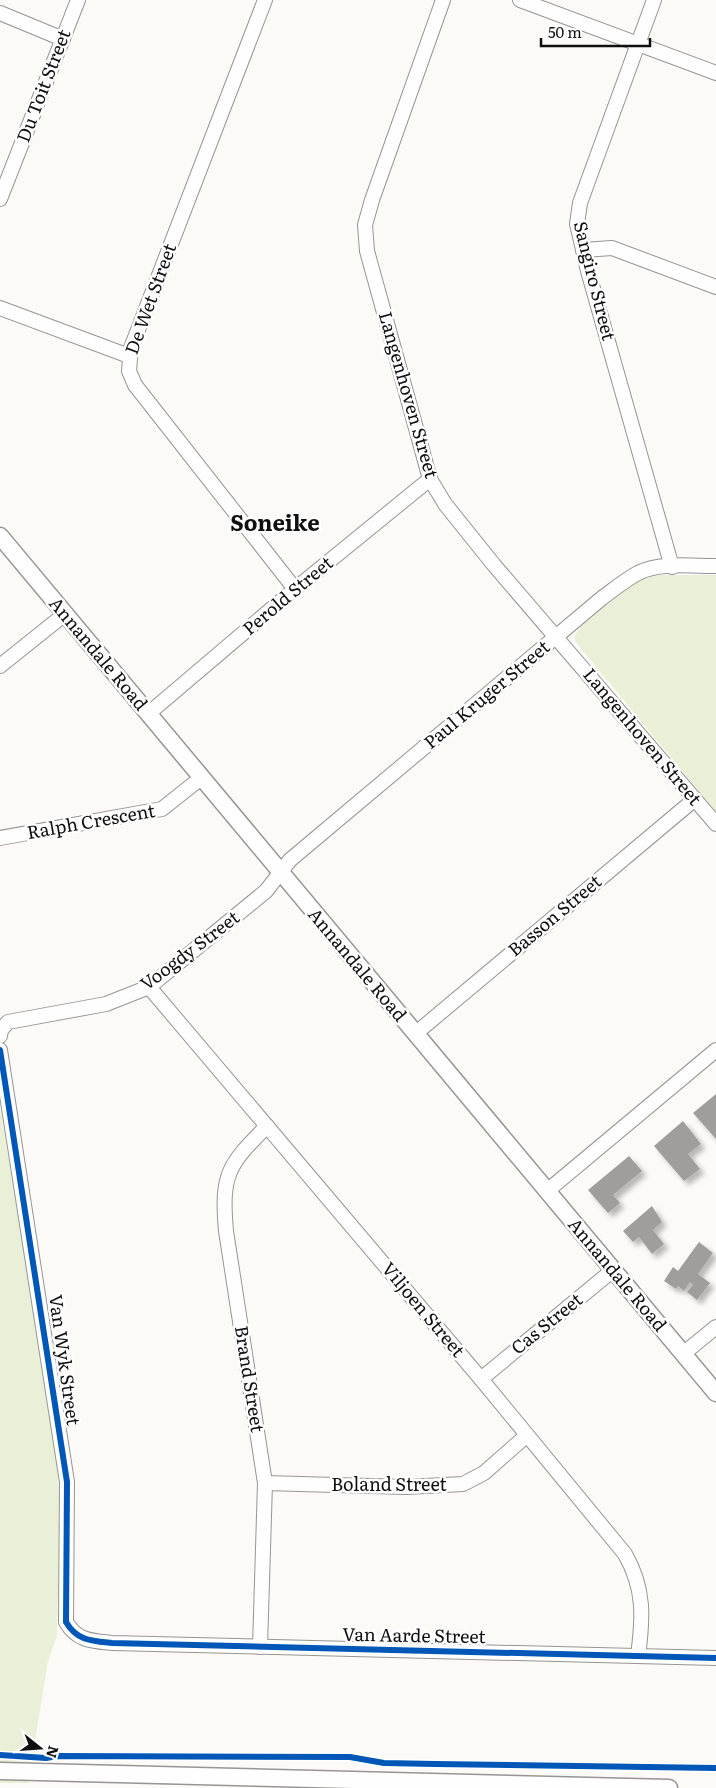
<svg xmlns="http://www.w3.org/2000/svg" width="716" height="1788" font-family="Literata,serif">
<defs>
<filter id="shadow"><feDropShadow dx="4.5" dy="4.5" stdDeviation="2.5" flood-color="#0004"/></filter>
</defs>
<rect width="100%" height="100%" fill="#fcfaf6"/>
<g fill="#eaf0d7">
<path d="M716,575V812L575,641V635L580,628L628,587L644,578L660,575Z"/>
<path d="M0,1106L56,1446L60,1507L57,1636L48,1661L28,1783H0Z"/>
</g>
<g fill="#a09d9b" filter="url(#shadow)">
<path d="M716,1094V1139L693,1113Z"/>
<path d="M683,1121L701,1144L688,1154L700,1169L684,1181L654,1146Z"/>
<path d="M629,1156L642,1171L613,1195L620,1203L608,1213L588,1190Z"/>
<path d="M652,1206L662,1222L653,1230L664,1244L652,1254L639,1237L633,1242L623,1231Z"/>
<path d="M699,1242L713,1253L698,1274L710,1283L697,1300L687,1292L693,1285L690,1282L684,1291L678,1286L676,1289L664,1281L673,1267L678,1271Z"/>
</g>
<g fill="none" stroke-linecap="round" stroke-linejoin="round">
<defs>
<g id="minor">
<path d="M265,0L131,348L129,371L135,385L295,589"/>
<path d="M443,0L372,200L365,225L367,251L430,479L445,504L494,565L716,824"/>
<path d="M520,0L716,73"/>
<path d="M654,0L580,203L577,224L588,271L672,567"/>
<path d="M0,13L63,39"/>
<path d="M0,199L78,0"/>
<path d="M583,250L612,248L716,287"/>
<path d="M0,308L129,356"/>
<path d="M0,666L65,614"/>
<path d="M148,714L295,589L430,479"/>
<path d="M0,838L162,809L201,778"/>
<path d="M149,987L481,1379L625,1554C645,1589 643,1618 638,1656"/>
<path d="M415,1034L695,799"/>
<path d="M0,1036L1,1030L8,1022L106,1004L149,987L266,891L290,860L602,598C613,590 625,580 638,573C660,562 691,566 716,566"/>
<path d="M0,1050L67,1482L66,1622C77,1641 92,1641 112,1643L716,1658"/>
<path d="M547,1191L716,1050"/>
<path d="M683,1354L716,1327"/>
<path d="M481,1379L613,1270"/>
<path d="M265,1483L406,1487L463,1484L484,1473L526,1436"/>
<path d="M260,1647L265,1483L226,1231C221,1174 228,1165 267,1126"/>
</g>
<g id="tertiary">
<path d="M0,536L716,1393"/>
<path d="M0,1771L669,1788"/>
</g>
</defs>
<use href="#minor" stroke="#969594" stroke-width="16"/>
<use href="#tertiary" stroke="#969594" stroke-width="19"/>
<use href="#minor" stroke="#fffefe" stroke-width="14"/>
<use href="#tertiary" stroke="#fffefe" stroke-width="16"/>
<defs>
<g id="cycleway">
<path d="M0,1050L67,1482L66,1622C77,1641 92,1641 112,1643L716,1658"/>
<path d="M0,1755L46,1758L58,1756L350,1757L384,1763L435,1764L716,1768"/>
</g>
</defs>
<use href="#cycleway" stroke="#fff" stroke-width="9"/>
<use href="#cycleway" stroke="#0057b8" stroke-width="6"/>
</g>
<g text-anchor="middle" stroke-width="5" stroke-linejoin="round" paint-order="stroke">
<g font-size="18" fill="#101010" stroke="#fff">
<text transform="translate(44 86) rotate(-69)" y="6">Du Toit Street</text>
<text transform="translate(594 281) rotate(76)" y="6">Sangiro Street</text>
<text transform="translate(151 299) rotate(-70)" y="6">De Wet Street</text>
<text transform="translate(408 395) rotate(74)" y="6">Langenhoven Street</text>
<text transform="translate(288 596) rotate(-40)" y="6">Perold Street</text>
<text transform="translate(98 654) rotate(50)" y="6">Annandale Road</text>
<text transform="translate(487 695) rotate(-40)" y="6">Paul Kruger Street</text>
<text transform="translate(642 737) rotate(50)" y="6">Langenhoven Street</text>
<text transform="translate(91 822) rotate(-10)" y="6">Ralph Crescent</text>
<text transform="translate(555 916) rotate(-40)" y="6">Basson Street</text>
<text transform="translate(190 951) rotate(-37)" y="6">Voogdy Street</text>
<text transform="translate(357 965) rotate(50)" y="6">Annandale Road</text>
<text transform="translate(617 1275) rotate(50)" y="6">Annandale Road</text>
<text transform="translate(423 1310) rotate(50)" y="6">Viljoen Street</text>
<text transform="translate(547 1324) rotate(-39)" y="6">Cas Street</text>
<text transform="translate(64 1360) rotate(82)" y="6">Van Wyk Street</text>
<text transform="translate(249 1379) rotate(81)" y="6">Brand Street</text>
<text x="389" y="1491">Boland Street</text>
<text transform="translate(414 1636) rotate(1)" y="6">Van Aarde Street</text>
</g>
<g font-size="22" font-weight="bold" fill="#101010" stroke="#fff">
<text x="275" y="531">Soneike</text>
</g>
</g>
<g transform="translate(40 1748) rotate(107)" stroke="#ffffff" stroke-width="4" paint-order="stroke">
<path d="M0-4L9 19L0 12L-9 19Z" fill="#101010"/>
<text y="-8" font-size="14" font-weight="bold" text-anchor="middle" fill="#101010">N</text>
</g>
<path d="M541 38v8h109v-8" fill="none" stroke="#101010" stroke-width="2.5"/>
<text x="548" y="38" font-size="15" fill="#101010" stroke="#ffffff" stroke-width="4" paint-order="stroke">50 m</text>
</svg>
